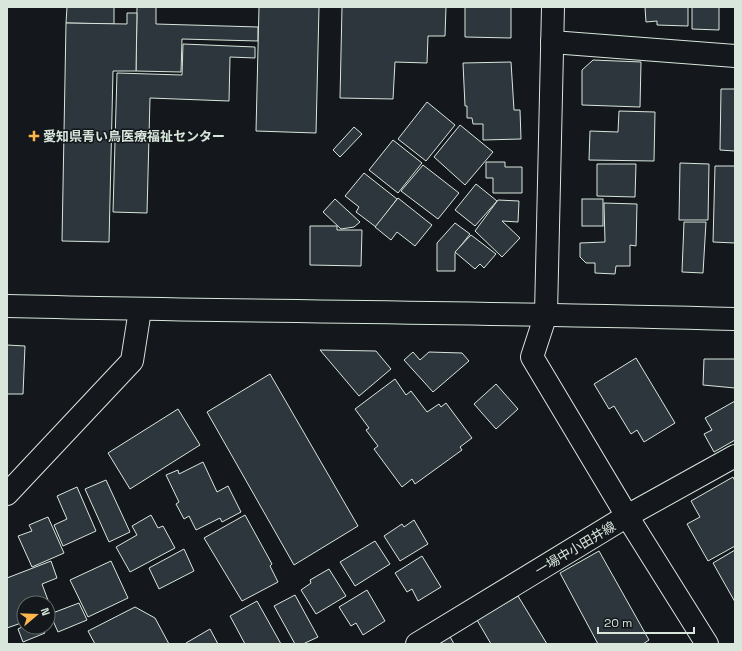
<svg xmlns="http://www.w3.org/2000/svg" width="742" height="651" font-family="'Space Grotesk','Noto Sans JP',sans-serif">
<rect width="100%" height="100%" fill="#14181c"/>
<g fill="#2c363c" stroke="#d8e6dc">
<path d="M67,7H114V24L66,23Z"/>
<path d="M137,7H156V24L258,27V41L182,39L181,72L136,71Z"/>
<path d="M259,7H319L316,133L256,131Z"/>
<path d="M342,7H446L445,36H428L427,63L395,62L393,99L340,98Z"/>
<path d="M465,7H511V38L465,37Z"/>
<path d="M645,7H688V26L657,25V21L646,22Z"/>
<path d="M692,7H719V30L692,29Z"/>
<path d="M127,13H137L136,71H113L109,242L62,241L66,23L127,24Z"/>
<path d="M183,44L255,47V58L230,57L229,101L150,98L147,213L113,212L117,73L182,75Z"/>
<path d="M593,60L641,62L640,107L582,105V70Z"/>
<path d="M511,62L514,110H520L521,139L483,140V124H473L472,118H467V106H465L463,63Z"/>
<path d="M721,89H735V151L720,150Z"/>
<path d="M427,102L455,125L426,161L398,139Z"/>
<path d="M619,111L655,112L654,161L589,160L590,131L618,132Z"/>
<path d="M460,125L493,152L465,185L434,157Z"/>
<path d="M354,127L362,134L340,157L333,150Z"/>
<path d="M393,140L422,163L398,193L369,170Z"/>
<path d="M486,162H505V167H522V193H493V178H486Z"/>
<path d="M680,163L709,164L708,220H679Z"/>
<path d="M597,164H636L635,197L597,196Z"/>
<path d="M423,165L459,193L438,219L401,191Z"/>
<path d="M715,166H735V243L713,242Z"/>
<path d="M364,173L397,199L376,227L356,212L359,207L345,196Z"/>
<path d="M476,184L497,201L475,226L455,210Z"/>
<path d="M398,198L432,225L415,246L397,232L391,240L375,227Z"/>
<path d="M335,199L360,222L354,227L341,229L323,212Z"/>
<rect x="582" y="199" width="21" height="27"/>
<path d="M498,200L519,201L518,222L502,221L520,238L502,257L475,231Z"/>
<path d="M604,203L637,204L636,246L630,245V266H616L615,274L595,273V263H586L580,257V243L605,242Z"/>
<path d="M684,222H706L703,273L682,272Z"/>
<path d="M455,223L470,234L455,253V271H437V243Z"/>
<path d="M310,226H337V230H362L361,266L310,265Z"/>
<path d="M471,235L496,254L484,268L480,264L475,269L455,252Z"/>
<path d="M7,345L25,346L23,394H7Z"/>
<path d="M320,350L376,351L391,369L359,396Z"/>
<path d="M413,352L420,360L429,352L462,353L469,361L433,392L404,360Z"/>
<path d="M636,358L675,423L644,442L637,430L631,434L614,406L609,409L594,384Z"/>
<path d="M704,359H735V388L703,385Z"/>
<path d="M270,374L358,526L294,565L207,412Z"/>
<path d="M395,379L406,395L411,391L427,412L439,404L441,407L446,403L472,438L460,447L462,450L415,484L412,479L402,487L374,449L378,446L366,430L369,428L355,409Z"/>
<path d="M496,384L518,409L496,429L474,404Z"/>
<path d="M735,401V440L714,452L704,434L712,430L705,418Z"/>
<path d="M178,409L200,445L130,489L108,453Z"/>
<path d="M203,462L217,492L228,486L241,512L222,522L220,518L196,530L189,516L184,519L176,504L179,502L166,475L178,470L179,474Z"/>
<path d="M733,477L735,481V546L708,561L687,524L700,517L691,501Z"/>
<path d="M106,480L130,532L109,542L85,489Z"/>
<path d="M77,487L96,531L63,546L54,525L67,519L57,496Z"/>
<path d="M151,515L158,528L163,526L175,548L130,572L116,547L137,535L132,526Z"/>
<path d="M245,515L272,564L270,566L278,582L242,601L204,538Z"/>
<path d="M48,517L64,553L32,567L18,536L32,531L29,525Z"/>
<path d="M414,520L428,544L400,561L384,536L402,524L404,527Z"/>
<path d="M375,541L390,564L355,586L340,562Z"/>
<path d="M184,549L194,571L159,589L149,568Z"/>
<path d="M735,550V602L713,563Z"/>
<path d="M599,551L649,640L643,644H598L560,573Z"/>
<path d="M422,556L441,587L418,601L412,589L407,592L395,573Z"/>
<path d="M51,561L57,578L42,584L52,611L48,613V603H24V622L7,628V578Z"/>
<path d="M111,561L128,598L88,617L70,580Z"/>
<path d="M329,569L346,596L316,614L301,590L311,583L310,580Z"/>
<path d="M367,590L385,621L363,635L356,623L351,626L339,607Z"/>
<path d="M295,595L318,637L303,644H295L274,606Z"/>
<path d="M518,596L547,644H491L477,620Z"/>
<path d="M257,601L281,644H245L230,616Z"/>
<path d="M79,603L87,620L58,632L50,614Z"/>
<path d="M135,607L155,618L169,644H95L88,631Z"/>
<path d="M24,626L42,627L45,633L23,642L18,629Z"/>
<path d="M210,629L218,644H187L186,643Z"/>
<path d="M447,631L454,644H425Z"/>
</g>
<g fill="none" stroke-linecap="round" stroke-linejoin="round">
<defs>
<g id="minor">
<path d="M552,42L735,56"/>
<path d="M546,314L553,7"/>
<path d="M7,494L132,361L140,310"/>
</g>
<g id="tertiary">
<path d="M7,306C250,312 492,312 735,319"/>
<path d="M546,314L532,357L627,516L707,644"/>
</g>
<path id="secondary" d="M417,644L627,516L735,456"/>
</defs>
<use href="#minor" stroke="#d8e6dc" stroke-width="24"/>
<use href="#tertiary" stroke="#d8e6dc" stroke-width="24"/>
<use href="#secondary" stroke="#d8e6dc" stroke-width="24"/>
<use href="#minor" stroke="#14181c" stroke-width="22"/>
<use href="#tertiary" stroke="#14181c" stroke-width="22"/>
<use href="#secondary" stroke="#14181c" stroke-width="22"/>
</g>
<path fill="#ffb74d" stroke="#14181c" stroke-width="1.5" d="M32 130h4v4h4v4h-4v4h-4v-4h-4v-4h4z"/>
<g text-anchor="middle" stroke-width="3" stroke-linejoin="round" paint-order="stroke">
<g font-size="13" font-weight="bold" fill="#d8e6dc" stroke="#14181c" text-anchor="start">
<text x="43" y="141">愛知県青い鳥医療福祉センター</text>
</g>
<g font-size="13" fill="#d8e6dc" stroke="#14181c">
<text transform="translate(575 548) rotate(-31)" y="5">一場中小田井線</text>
</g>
</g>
<rect width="742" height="651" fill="none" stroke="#d8e6dc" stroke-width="16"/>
<g transform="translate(36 615) rotate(71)"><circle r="19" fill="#14181c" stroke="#626a69"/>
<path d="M0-3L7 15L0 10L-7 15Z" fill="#ffb74d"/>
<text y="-6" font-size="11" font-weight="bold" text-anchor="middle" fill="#d8e6dc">N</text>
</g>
<path d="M598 627v6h96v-6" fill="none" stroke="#d8e6dc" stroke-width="2"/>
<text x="604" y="627" font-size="12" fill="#d8e6dc" stroke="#14181c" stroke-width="3" paint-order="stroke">20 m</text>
</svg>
